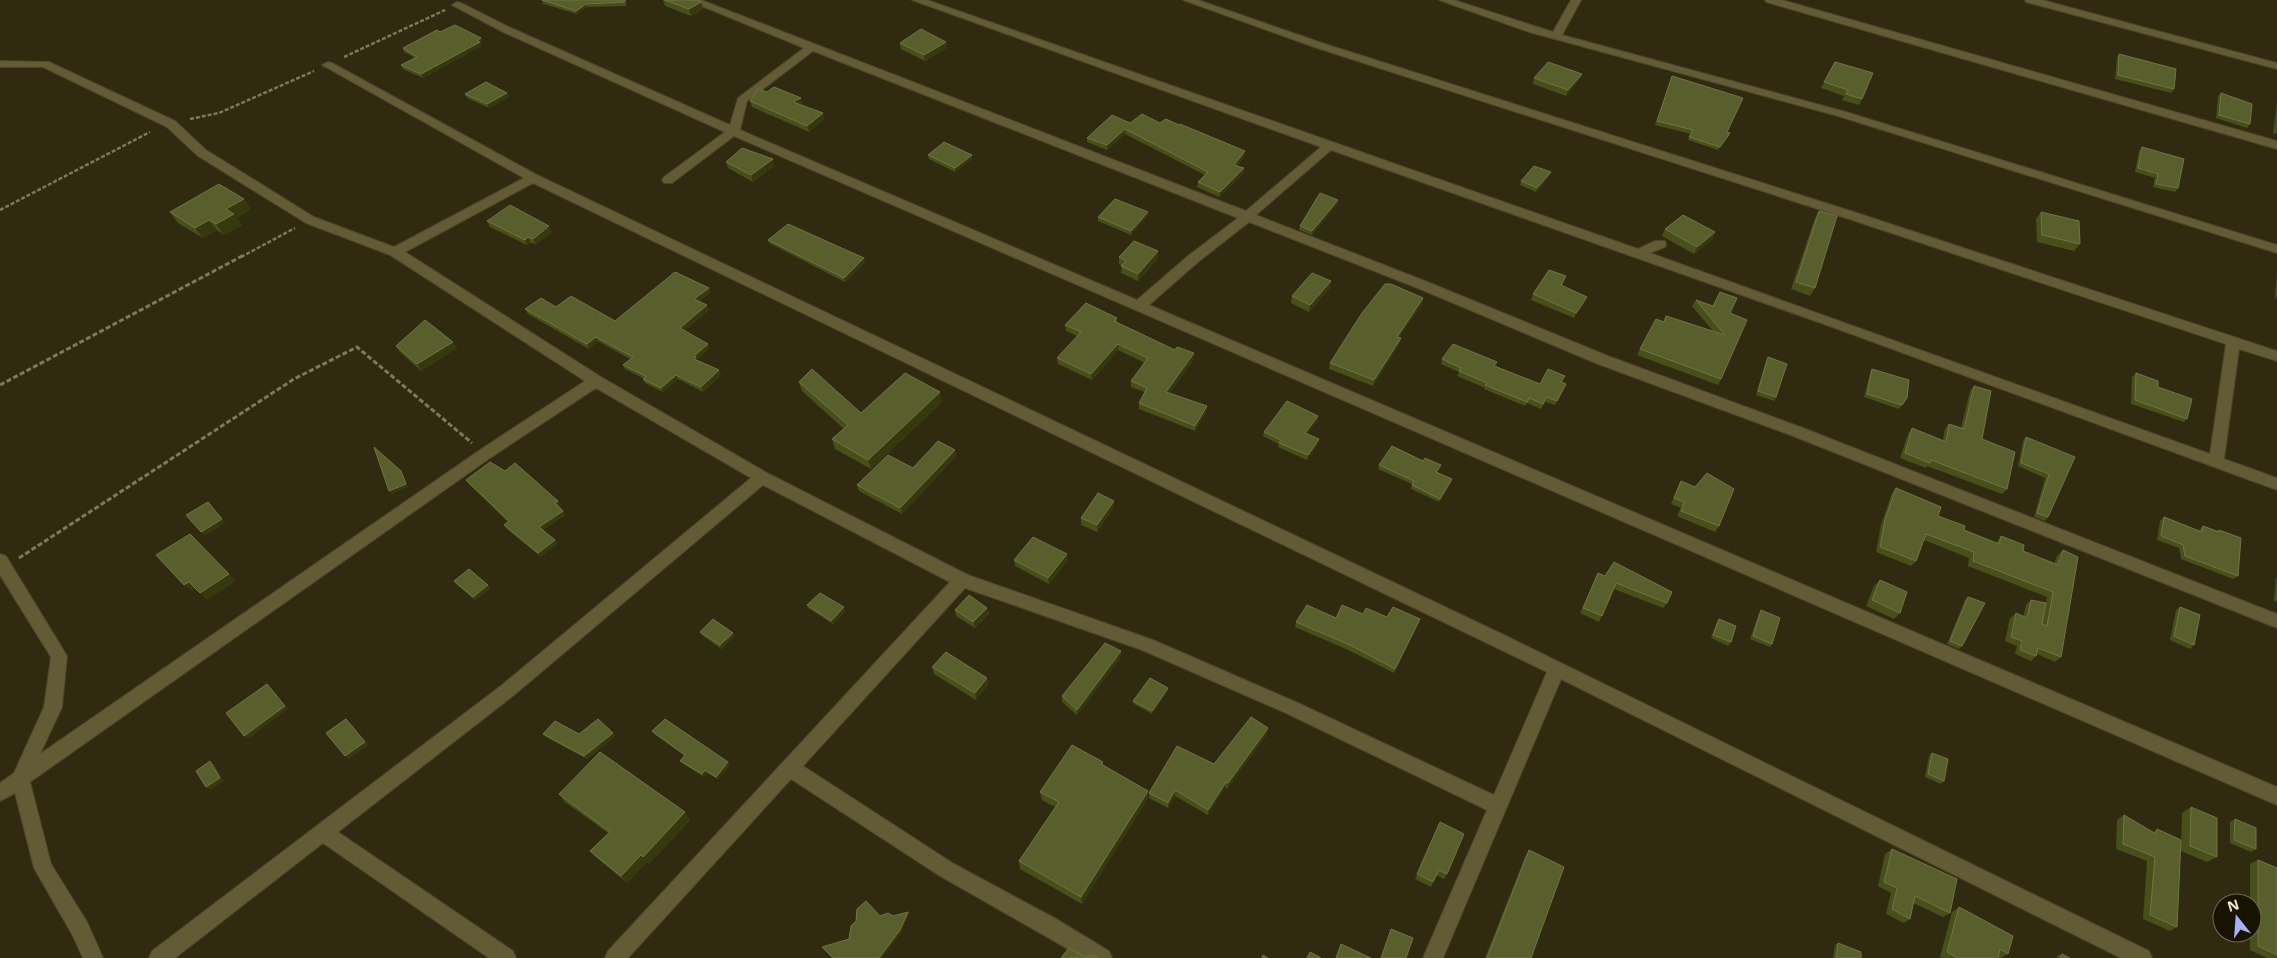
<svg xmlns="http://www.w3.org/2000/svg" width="2277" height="958" font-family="'Noto Sans',sans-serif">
<rect width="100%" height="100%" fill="#302b10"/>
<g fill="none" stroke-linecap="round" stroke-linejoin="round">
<defs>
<g id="minor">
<path d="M687,0H701L1246,211L1321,147L912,0H927L1638,249L1655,241H1665L1666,244L1665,247L1650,253L2210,454L2226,344L1849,219L1317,48L1183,0H1198L1325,44L1857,213L2277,351V361L2239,349L2224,459L2277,478V490L1835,328L1331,150L1256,215L1430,283L1608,356L1803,428L2277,614V628L1793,436L1598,364L1420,289L1249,222L1198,262L1149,305L2277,787V805L734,136L672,183H664L662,180L664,177L725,132L503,32L452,5L457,2L461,3L511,28L730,125L738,98L804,48ZM813,51L1238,218L1188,256L1137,300L740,130L747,101Z"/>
<path d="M1439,0H1454L1553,32L1571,0H1581L1562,35L1846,112L2277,245V253L1838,116L1529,32Z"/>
<path d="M1765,0H1782L2277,141V149L1766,2Z"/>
<path d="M2025,0H2042L2277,63V69L2026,2Z"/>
<path d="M0,61L49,62L175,121L206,150L314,217L394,247L524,178L322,65L328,62L332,63L537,175L1506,636L2149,951L2152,958H2121L1561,679L1443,958H1423L1487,810L1286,713L1142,650L965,588L803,766L954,864L1058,920L1109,951L1112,958H1084L940,876L791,779L628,958H605L608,951L950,582L763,485L514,695L338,832L513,951L516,958H489L323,843L175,958H149L152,951L502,685L751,478L596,388L490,458L30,782L51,864L87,922L103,958H83L73,936L34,868L15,793L0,801V783L14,773L44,707L51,657L0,575V554L6,556L67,656L62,707L40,754L480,450L585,381L390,255L306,223L198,156L167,127L43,67H0ZM533,183L1547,672L1494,795L1298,703L1153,640L968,575L767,473L601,377L405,252Z"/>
</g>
</defs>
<use href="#minor" stroke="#4b4629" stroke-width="2"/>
<g stroke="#7e7958" stroke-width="2.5" stroke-dasharray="4 2" stroke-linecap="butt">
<path d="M344,57L445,10"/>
<path d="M190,119L219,113L314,71"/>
<path d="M0,210L150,132"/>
<path d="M241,257L295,228"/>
</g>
<g stroke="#7e7958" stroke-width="3" stroke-dasharray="5 2.5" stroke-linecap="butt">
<path d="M0,385L244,255"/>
<path d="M19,558L294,379L357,347L472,443"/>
</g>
<use href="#minor" fill="#635b35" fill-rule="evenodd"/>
</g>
<g fill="#474f1a">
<path d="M542,0H626V6L587,7L577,14L543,4Z"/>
<path d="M663,0L701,2L703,9L691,16L665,6Z"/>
<path d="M440,32L483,42L480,43L481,46L423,78L403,69L401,65L415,58L404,52L403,48Z"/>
<path d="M900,43L947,48L925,61L901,49Z"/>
<path d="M2119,54L2174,89L2171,93L2115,79L2117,58Z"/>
<path d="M1835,62L1862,99L1859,105L1842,100L1844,96L1821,88Z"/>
<path d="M1672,76L1728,132L1730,133L1728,137L1718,150L1688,140L1691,134L1655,125Z"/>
<path d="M1534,78L1580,79L1566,96L1533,84Z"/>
<path d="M767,92L801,98L802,103L800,105L824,119L809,132L752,107L750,101Z"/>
<path d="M507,93L509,97L489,108L467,98L465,94Z"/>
<path d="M2221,93L2250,124L2247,128L2216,118L2218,97Z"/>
<path d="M2277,102V134L2273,133Z"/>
<path d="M1130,123H1160L1179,125L1245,155L1237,166L1244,168V173L1219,197L1197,187L1198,182L1205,175L1125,134L1107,150L1087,142V138Z"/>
<path d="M2142,147L2178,188L2175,192L2153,187L2155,178L2135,172L2139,151Z"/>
<path d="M928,155L972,159L955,172L929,159Z"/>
<path d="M726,162L774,166L753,182L728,168Z"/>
<path d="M1551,172L1549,176L1536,192L1520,185L1521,181Z"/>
<path d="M1338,200L1337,204L1312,235L1299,230L1300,226Z"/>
<path d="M251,209L237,218L242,225L224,235L217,230L203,238L178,223L170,212Z"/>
<path d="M1819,211L1815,288L1810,296L1791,289L1815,218Z"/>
<path d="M1148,212V215L1131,235L1098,221V217Z"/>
<path d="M2041,212L2080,244L2074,251L2037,242L2036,219Z"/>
<path d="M487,221L552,232L536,244L531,243L527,245L490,227Z"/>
<path d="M1665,229L1715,232L1712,240L1694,254L1662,236Z"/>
<path d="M768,240L865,262L845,282L769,243Z"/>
<path d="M1119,257L1158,259L1138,281L1121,273L1122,266L1119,264Z"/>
<path d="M2277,271V298H2275Z"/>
<path d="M1566,276L1562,286L1584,303L1574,318L1531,300L1533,294Z"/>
<path d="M1330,288L1309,312L1291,303L1292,296Z"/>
<path d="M711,292L699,301L709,310L684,331L708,344L709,349L697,359V360L721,375L703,392L678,379L663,392L645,383L643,378L625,369L623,365L630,359L598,341L589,349L528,314L525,309L556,307L615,321Z"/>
<path d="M1423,298L1422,304L1399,337L1401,338L1399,344L1373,386L1329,369L1330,363Z"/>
<path d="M1696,300L1730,313L1721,379L1718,385L1637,355L1640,349L1664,322L1713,331L1692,306Z"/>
<path d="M1117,318V323L1194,359L1169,393L1207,406L1206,412L1195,431L1139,409V403L1145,392L1131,387V381L1145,363L1118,350L1092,380L1058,364L1057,358L1077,336L1066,331L1065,325Z"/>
<path d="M396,346L457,348L421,371L400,352Z"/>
<path d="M1768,357L1776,397L1774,401L1756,395L1766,361Z"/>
<path d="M1442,359L1495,366L1540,384L1562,382L1564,388L1555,405L1545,402L1541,409L1527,403L1525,406L1484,389L1485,388L1457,376L1459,372L1441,364Z"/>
<path d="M1872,369L1907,398L1899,409L1864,397L1870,373Z"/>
<path d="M2136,373L2158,387L2187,419L2184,422L2131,404L2132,377Z"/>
<path d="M799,382L861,413L942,402L871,469L835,449L832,439L844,429L802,391Z"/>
<path d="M1974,386L1982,439L2007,489L2002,494L1927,466L1926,468L1900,458L1908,434L1912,428L1943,440L1945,429L1949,424L1961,428L1970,391Z"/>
<path d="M1318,416L1317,421L1307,434L1319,439L1318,444L1307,460L1278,447L1279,444L1263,436L1264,432Z"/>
<path d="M2026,437L2075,457L2048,517L2045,521L2034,517L2045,478L2018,466L2023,441Z"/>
<path d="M955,450L956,456L902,514L859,491L857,485L913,468Z"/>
<path d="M1379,465L1440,468L1437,472L1451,483L1439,502L1411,489L1412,484L1378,469Z"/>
<path d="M505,471L558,501L561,505L559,507L563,511L565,515L543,530L555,540L557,544L541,557L507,529L504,525L508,522L469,484L466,480Z"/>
<path d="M1681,481L1719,526L1715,532L1677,516L1681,508L1671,504L1678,487Z"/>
<path d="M1896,488L1938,516L1964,530L1996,543L2001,536L2023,551L2054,564L2057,556L2063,550L2061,657L2055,662L2037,654L2036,656L2031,661L2015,654L2017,646L2005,641L2010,618L2016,613L2023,617L2026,605L2031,600L2042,624L2047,597L1968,566L1969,558L1924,540L1916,561L1911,566L1876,552L1881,525L1892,493Z"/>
<path d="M1114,501V507L1097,532L1081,525V518Z"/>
<path d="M2164,517L2199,531L2200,529L2203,526L2218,531L2219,530L2238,576L2233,579L2181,559L2179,548L2157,540L2160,521Z"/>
<path d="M1014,560H1068L1049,584L1015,566Z"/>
<path d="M1598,573L1667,603L1663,608L1614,589L1599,622L1580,613Z"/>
<path d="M2277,577V602L2274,601L2276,578Z"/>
<path d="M1880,580L1900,613L1894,619L1866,606L1874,586Z"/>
<path d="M454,581L488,585L490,589L475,600L456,584Z"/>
<path d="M1968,597L1962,646L1959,649L1947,644L1965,600Z"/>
<path d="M807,605L845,611L833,624L808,608Z"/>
<path d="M2180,607L2194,645L2190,649L2170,640L2176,610Z"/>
<path d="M987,608L989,614L975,628L956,616L955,610Z"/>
<path d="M1761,610L1772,644L1770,647L1750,639L1759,613Z"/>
<path d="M1363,614L1387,617L1420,619L1418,624L1394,673L1348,650L1295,627L1296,622L1336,618Z"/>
<path d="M1719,619L1731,642L1728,646L1711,638L1717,622Z"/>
<path d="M700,632L733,633L734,636L721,649L702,635Z"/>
<path d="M1121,657L1077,715L1062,702V696Z"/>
<path d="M932,667L989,684L976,700L934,674Z"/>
<path d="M1168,688V691L1152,714L1134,704L1133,701Z"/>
<path d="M652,731L730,765L718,779L707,773L704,777L682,763L680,761L685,756L654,734Z"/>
<path d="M613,733L615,736L587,759L546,737L543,734Z"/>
<path d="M1267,734L1227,789L1225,787L1208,815L1175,796L1168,808L1149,798V793L1214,764Z"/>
<path d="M1932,753L1944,781L1941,784L1925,777L1929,756Z"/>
<path d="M1103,762V766L1148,791V798L1082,904L1020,869L1019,861L1055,807L1042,800L1040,792Z"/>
<path d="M559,794L690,820L649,864L647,862L627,883L597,858L590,851L608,833L565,802Z"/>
<path d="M2191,807L2217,857L2207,862L2181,851L2182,813Z"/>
<path d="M2124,815L2153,832L2157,829L2177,927L2170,931L2143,919L2147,861L2116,849L2117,820Z"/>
<path d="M2235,819L2256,849L2251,852L2230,843V822Z"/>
<path d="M1440,822L1447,874L1444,879L1436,875L1431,887L1415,879Z"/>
<path d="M1892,849L1950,913L1943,917L1913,903L1910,919L1904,923L1886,914L1891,893L1878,886L1885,854Z"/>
<path d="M1529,850L1531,958H1485L1525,857Z"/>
<path d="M2258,860L2277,868V958H2267L2250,950V933H2252V903H2250V864Z"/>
<path d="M1959,907L2008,954L2001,958L1998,957V958H1942L1940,957L1952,912Z"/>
<path d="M1838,943L1861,958H1833L1835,945Z"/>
<path d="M2062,954L2070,958H2057V956Z"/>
</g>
<g fill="#36390e">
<path d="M701,2L703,9L691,16L689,9Z"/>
<path d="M586,4L587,7L577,14L576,11Z"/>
<path d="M481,38L483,42L480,43L481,46L423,78L421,74Z"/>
<path d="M946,42L947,48L925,61L924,55Z"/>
<path d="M1582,74L1580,79L1566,96L1568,90Z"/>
<path d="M507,93L509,97L489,108L487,104Z"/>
<path d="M801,98L802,103L794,108L793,102Z"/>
<path d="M823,113L824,119L809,132L807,126Z"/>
<path d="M1125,129V134L1107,150V145Z"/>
<path d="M1730,133L1728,137L1718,150L1720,147Z"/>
<path d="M1245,151V155L1234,169V165Z"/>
<path d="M972,155V159L955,172V168Z"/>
<path d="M773,159L774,166L753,182L751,175Z"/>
<path d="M1244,168V173L1219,197L1220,192Z"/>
<path d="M1551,172L1549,176L1536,192L1537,188Z"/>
<path d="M244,199L251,209L237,218L242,225L224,235L216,224L226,209Z"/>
<path d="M1338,200L1337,204L1312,235V231Z"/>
<path d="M1148,212V215L1131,235V231Z"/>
<path d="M209,220L217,230L203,238L195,228Z"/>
<path d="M549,226L552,232L536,244L533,239Z"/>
<path d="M1715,232L1712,240L1694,254L1697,247Z"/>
<path d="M528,237L531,243L527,245L525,240Z"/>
<path d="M1158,251V259L1138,281V274Z"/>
<path d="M864,258L865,262L845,282L844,278Z"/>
<path d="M1331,281L1330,288L1309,312L1310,305Z"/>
<path d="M709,288L711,292L696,303L694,299Z"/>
<path d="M1587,297L1584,303L1574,318L1576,313Z"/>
<path d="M1423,298L1422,304L1395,343L1397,337Z"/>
<path d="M707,305L709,310L682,333L680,328Z"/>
<path d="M596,337L598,341L589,349L587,344Z"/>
<path d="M1401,338L1399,344L1373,386L1374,380Z"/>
<path d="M453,342L457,348L421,371L417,364Z"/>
<path d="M708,344L709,349L697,359L698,361L694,359V356Z"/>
<path d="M1118,344V350L1092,380L1091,374Z"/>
<path d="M1194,353V359L1165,398L1166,392Z"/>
<path d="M719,370L721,375L703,392L701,387Z"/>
<path d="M676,375L678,379L663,392L661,388Z"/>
<path d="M940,392L942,402L871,469L868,460Z"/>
<path d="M1207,406L1206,412L1195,431V426Z"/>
<path d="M1318,416L1317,421L1304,437L1305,433Z"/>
<path d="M1319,439L1318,444L1307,460L1308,455Z"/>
<path d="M955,450L956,456L902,514L900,508Z"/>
<path d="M401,471L403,474L408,487L392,494L389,491Z"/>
<path d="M1452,479L1451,483L1439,502L1440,499Z"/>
<path d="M558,501L561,505L558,508L555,503Z"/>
<path d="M1114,501V507L1097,532V525Z"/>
<path d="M208,502L226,523L204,536L201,532Z"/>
<path d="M563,511L565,515L542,531L539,527Z"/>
<path d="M190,534L236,581L207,600L200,593Z"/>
<path d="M555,540L557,544L541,557L538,553Z"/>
<path d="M1067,554L1068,560L1049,584L1048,578Z"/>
<path d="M189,582L196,589L192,591L184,585Z"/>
<path d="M488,585L490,589L475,600L473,597Z"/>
<path d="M844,607L845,611L833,624L831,621Z"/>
<path d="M987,608L989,614L975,628L973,622Z"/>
<path d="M1420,619L1418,624L1394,673L1395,669Z"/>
<path d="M733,633L734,636L721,649L720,645Z"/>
<path d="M1121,651V657L1077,715V710Z"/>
<path d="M987,678L989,684L976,700L975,693Z"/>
<path d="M267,684L270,687L288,709L248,739L244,736Z"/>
<path d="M1168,688V691L1152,714V711Z"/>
<path d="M346,719L369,745L349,759L345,756Z"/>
<path d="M1268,728L1267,734L1227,789L1228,783Z"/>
<path d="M613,733L615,736L587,759L584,756Z"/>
<path d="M210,761L214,764L224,781L210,790L206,787Z"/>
<path d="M728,762L730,765L718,779L716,777Z"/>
<path d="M705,770L707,773L704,777L702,774Z"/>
<path d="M1226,782L1225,787L1208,815V810Z"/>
<path d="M1175,790V796L1168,808V803Z"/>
<path d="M1148,791V798L1082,904L1081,897Z"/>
<path d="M685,812L690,820L649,864L643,857Z"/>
<path d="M641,855L647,862L627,883L621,876Z"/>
<path d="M908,912L909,914L901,933L882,958H879Z"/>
</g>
<g fill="#595f2c" stroke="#717543">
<path d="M542,0H625L624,2L586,4L576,11Z"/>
<path d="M664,0H697L701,2L689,9Z"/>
<path d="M455,25L481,38L477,41L480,42L421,74L401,65L417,57L403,48L437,30L440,32Z"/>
<path d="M921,29L946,42L924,55L900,43Z"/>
<path d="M2119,54L2176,69L2174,89L2118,75Z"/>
<path d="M1548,62L1582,74L1568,90L1534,78Z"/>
<path d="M1835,62L1873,73L1862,99L1846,94L1848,90L1824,82Z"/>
<path d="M1672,76L1743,98L1727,132L1730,133L1720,147L1689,137L1693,130L1657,121Z"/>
<path d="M486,82L507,93L487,104L465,94Z"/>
<path d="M774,87L801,98L793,102L823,113L807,126L750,101L758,89L767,92Z"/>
<path d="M2221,93L2252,104L2250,124L2219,115Z"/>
<path d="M1142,114L1160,123L1166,119L1179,125L1180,124L1245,151L1234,165L1244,168L1220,192L1198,182L1208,172L1125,129L1107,145L1087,138L1112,115L1130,123Z"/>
<path d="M944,142L972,155L955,168L928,155Z"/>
<path d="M2142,147L2184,159L2178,188L2156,184L2158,174L2138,168Z"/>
<path d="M742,148L773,159L751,175L726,162Z"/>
<path d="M1534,166L1551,172L1537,188L1521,181Z"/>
<path d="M219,184L244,199L226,209L234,214L216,224L209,220L195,228L170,212Z"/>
<path d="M1320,193L1338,200L1312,231L1300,226Z"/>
<path d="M1115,199L1148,212L1131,231L1098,217Z"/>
<path d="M510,205L549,226L533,239L528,237L525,240L487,221Z"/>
<path d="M1819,211L1837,216L1815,288L1796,282Z"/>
<path d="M2041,212L2079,221L2080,244L2042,235Z"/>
<path d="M1683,215L1715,232L1697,247L1665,229Z"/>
<path d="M788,224L864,258L844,278L768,240Z"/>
<path d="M1134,241L1158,251L1138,274L1121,266L1126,261L1119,257Z"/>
<path d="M1549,270L1566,276L1561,285L1587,297L1576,313L1533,294Z"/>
<path d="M675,272L709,288L694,299L707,305L680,328L708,344L694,356L696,357L694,359L719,370L701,387L676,375L661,388L643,379L646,376L623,365L633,357L596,337L587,344L525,309L541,298L556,307L571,296L615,321Z"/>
<path d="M1312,273L1331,281L1310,305L1292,296Z"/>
<path d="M1385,284H1391L1423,298L1397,337L1401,338L1374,380L1330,363L1362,313Z"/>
<path d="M1720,292L1737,298L1730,313L1747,320L1721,379L1640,349L1656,319L1664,322L1666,316L1725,335L1696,300L1713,306Z"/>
<path d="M1086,303L1117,318L1114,321L1175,350L1177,347L1194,353L1166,392L1207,406L1195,426L1139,403L1147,388L1131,381L1148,358L1118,344L1091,374L1057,358L1081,332L1065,325Z"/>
<path d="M425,320L453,342L417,364L396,346Z"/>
<path d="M1453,344L1497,362L1494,366L1540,384L1548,369L1565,376L1561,382L1566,384L1557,401L1546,397L1543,404L1529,398L1527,402L1485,385L1487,383L1459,371L1461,368L1442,359Z"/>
<path d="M1768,357L1787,364L1776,397L1758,391Z"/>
<path d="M812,369L861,413L905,373L940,392L868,460L832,439L848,425L799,382Z"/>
<path d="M1872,369L1909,380L1907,398L1902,405L1867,394Z"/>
<path d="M2136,373L2158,381V387L2192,399L2187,419L2135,400Z"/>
<path d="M1974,386L1991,391L1982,439L2015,452L2007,489L1931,460L1930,463L1905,453L1912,428L1946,442L1949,424L1964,429Z"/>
<path d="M1287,401L1318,416L1305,433L1319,439L1308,455L1279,443L1281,440L1264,432Z"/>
<path d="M2026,437L2075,457L2048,517L2037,513L2049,474L2021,463Z"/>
<path d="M938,441L955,450L900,508L857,485L888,455L913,468Z"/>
<path d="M1392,446L1423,461L1425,458L1441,465L1436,472L1452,479L1440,499L1412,485L1414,481L1379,465Z"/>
<path d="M374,447L401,471L406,484L389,491Z"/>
<path d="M490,462L505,471L515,463L558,501L555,503L563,511L539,527L555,540L538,553L504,525L509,521L466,480Z"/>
<path d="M1707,473L1734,489L1719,526L1681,511L1684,502L1674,498L1681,481L1695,487Z"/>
<path d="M1896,488L1941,507L1938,516L1965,526L1964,530L1999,544L2001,536L2024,545L2023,551L2058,565L2063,550L2078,557L2061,657L2038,648L2036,656L2020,650L2022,641L2011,637L2016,613L2027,618L2031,600L2046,603L2042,624L2047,626L2053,592L1973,561L1974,552L1926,534L1916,561L1880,547L1885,520Z"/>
<path d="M1098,493L1114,501L1097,525L1081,518Z"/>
<path d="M208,502L222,519L201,532L186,515Z"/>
<path d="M2164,517L2202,532L2203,526L2219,532V530L2241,538L2238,576L2185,556L2183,545L2161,536Z"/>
<path d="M190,534L229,574L200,593L189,582L184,585L156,555Z"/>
<path d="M1033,537L1067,554L1048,578L1014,560Z"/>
<path d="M1614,562L1672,592L1667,603L1616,583L1602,616L1583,608L1598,573L1605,576Z"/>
<path d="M469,569L488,585L473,597L454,581Z"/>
<path d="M1880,580L1907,592L1900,613L1872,600Z"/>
<path d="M820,593L844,607L831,621L807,605Z"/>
<path d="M969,595L987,608L973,622L955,610Z"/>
<path d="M1968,597L1985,603L1962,646L1950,641Z"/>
<path d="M1307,605L1336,618L1342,605L1363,614L1366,608L1387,617L1393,607L1420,619L1395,669L1350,645L1296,622Z"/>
<path d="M2180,607L2200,615L2194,645L2174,636Z"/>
<path d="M1761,610L1780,618L1772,644L1753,636Z"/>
<path d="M713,619L733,633L720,645L700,632Z"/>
<path d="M1719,619L1736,626L1731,642L1713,635Z"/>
<path d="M1105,643L1121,651L1077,710L1062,696Z"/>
<path d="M946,652L987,678L975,693L932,667Z"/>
<path d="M1150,678L1168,688L1152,711L1133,701Z"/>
<path d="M267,684L285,706L244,736L226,713Z"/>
<path d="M1251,717L1268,728L1228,783L1226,782L1208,810L1175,790L1168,803L1149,793L1177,746L1214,764Z"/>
<path d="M346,719L365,742L345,756L326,733Z"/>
<path d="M598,719L613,733L584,756L543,734L555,721L579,734Z"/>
<path d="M665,719L728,762L716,777L705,770L702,774L680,761L685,755L652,731Z"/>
<path d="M1072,745L1103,762L1101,764L1148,791L1081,897L1019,861L1059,802L1040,792Z"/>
<path d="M600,752L685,812L643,857L641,855L621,876L590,851L610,832L559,794Z"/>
<path d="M1932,753L1948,759L1944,781L1928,774Z"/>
<path d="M210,761L220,778L206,787L196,771Z"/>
<path d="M2191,807L2217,818V857L2190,846Z"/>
<path d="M2124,815L2156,834L2157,829L2181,840L2177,927L2150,915L2155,857L2123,844Z"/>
<path d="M2235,819L2256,828V849L2234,840Z"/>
<path d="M1440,822L1464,834L1447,874L1439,870L1433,882L1417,874Z"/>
<path d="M1892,849L1957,879L1950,913L1915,896L1910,919L1892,909L1897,888L1884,882Z"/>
<path d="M1529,850L1564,867L1531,958H1487Z"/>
<path d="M2258,860L2277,868V955L2258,946Z"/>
<path d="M866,901L880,916L888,913L893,916L908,912L900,930L879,958H833L822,947L849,939L851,926L856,921L857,909Z"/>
<path d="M1959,907L2013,936L2008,954L2000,949L1998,958H1958L1947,952Z"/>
<path d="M1391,929L1413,938L1406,958H1381Z"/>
<path d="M1838,943L1861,952V958H1836Z"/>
<path d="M1341,944L1371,958H1336Z"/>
<path d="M1069,948L1083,956H1095L1098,958H1061Z"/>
<path d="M1310,952L1321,958H1307Z"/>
<path d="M2062,954L2070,958H2060Z"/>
<path d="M1263,955L1268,958H1262Z"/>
</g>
<g transform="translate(2237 918) rotate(343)"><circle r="24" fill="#181300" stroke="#6f694e"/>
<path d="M0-4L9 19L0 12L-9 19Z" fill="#a8b0fc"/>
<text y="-8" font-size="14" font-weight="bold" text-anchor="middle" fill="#f1eac2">N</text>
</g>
</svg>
